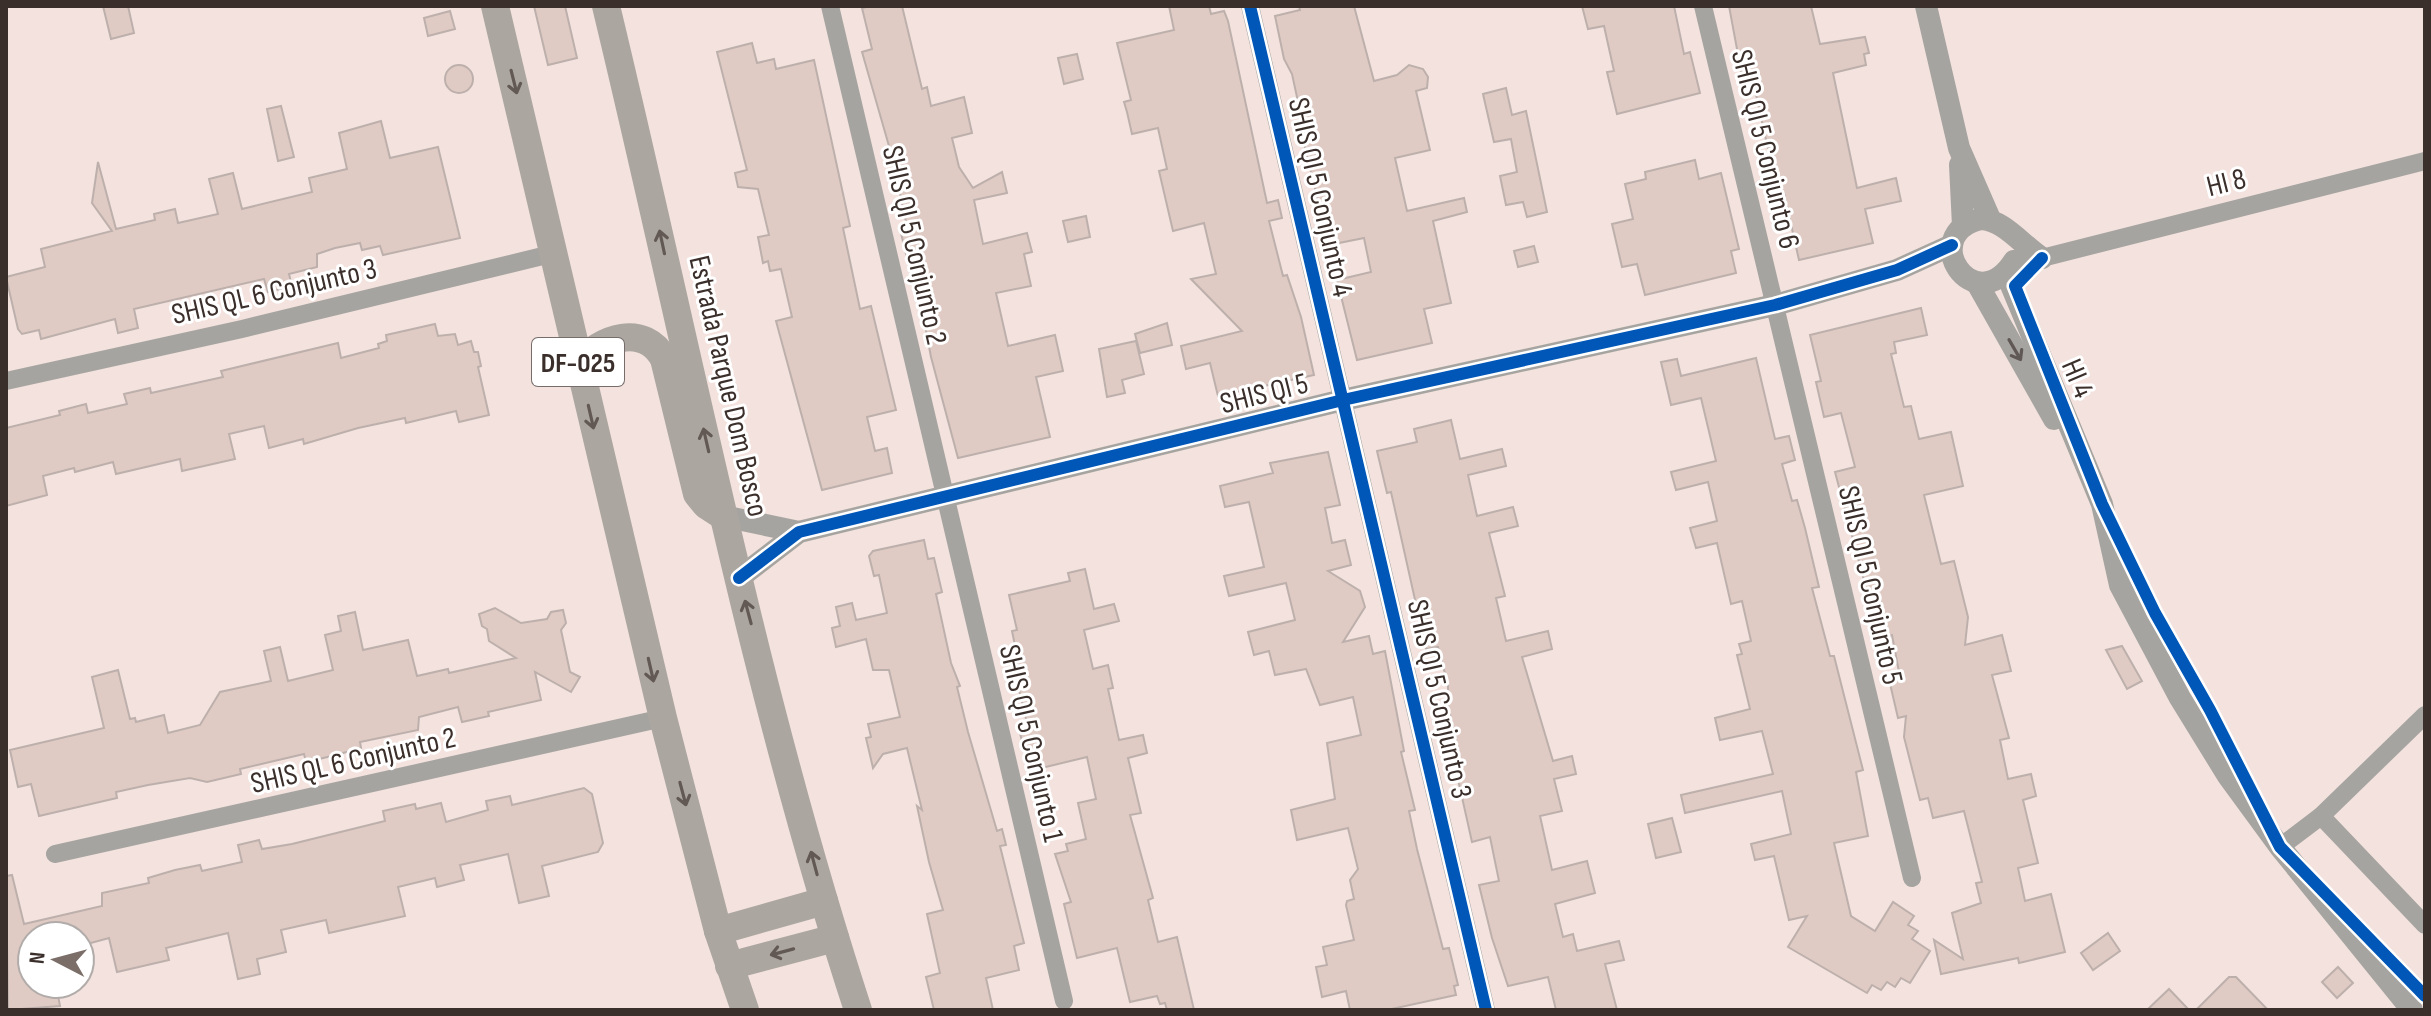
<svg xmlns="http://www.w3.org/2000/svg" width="2431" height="1016" font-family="'Sofia Sans Condensed',sans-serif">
<rect width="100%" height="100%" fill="#f3e2dd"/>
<g fill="#e0cbc4" stroke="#bdb0ac" stroke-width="2">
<path d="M103,6H128L134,33L111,39Z"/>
<path d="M534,6H565L577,58L548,65Z"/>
<path d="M871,6H902L922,89L927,87L931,106L964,97L972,133L952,138L959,167L973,188L1002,172L1007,193L974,200L983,244L1027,233L1032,252L1024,254L1031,286L996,293L1008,346L1055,335L1063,371L1036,377L1050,437L958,458L931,357L916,278L912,279L900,229L907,227L893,160L862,52L872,49L862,8Z"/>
<path d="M1169,6H1209L1211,14L1224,11L1228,21L1267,203L1278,200L1282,218L1269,221L1283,276L1287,275L1301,317L1314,375L1218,396L1210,363L1186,369L1181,346L1242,331L1191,279L1216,274L1204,223L1173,231L1159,171L1167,169L1158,128L1132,134L1127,112L1124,102L1131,100L1117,43L1174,30Z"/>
<path d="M1299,6H1354L1374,81L1397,75L1409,65L1423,69L1428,77L1427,88L1416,91L1430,150L1395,158L1407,211L1464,198L1467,212L1433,221L1451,303L1424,309L1432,343L1357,360L1337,280L1371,272L1364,238L1329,245L1304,144L1307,143L1292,74L1284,59L1275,16L1300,10Z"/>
<path d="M1582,6H1674L1684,54L1690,52L1700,93L1617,114L1607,72L1614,71L1604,26L1588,29Z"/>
<path d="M1729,6H1811L1820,44L1865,37L1869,53L1864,54L1866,65L1833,73L1857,188L1896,178L1901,201L1865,209L1873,243L1799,260L1784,193L1774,196L1765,160L1770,158L1753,81L1745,83L1742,76Z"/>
<path d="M450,11L455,29L428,36L424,18Z"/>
<path d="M752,43L757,63L774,59L776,69L814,60L850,226L843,228L860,309L871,306L896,410L867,417L875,451L887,448L892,473L822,490L776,321L792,317L781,269L770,271L768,261L763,263L758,237L769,235L758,189L738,187L735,173L747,170L717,52Z"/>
<path d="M1077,54L1083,79L1064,84L1058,58Z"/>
<circle cx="459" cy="79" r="14"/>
<path d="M1506,88L1512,115L1526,111L1547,212L1527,217L1523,202L1506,205L1500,176L1517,172L1511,139L1494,142L1483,94Z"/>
<path d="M281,106L294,157L278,161L267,109Z"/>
<path d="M381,121L390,158L438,147L460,238L383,255L380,246L362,250L360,243L335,248L317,254V267L289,274L292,286L268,292L264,279L134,309L138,328L118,333L115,319L41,339L39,330L22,334L18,329L6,277L45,267L41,249L112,231L92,203L98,162L116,229L155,220L154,214L175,209L178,223L218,214L209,179L233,173L242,209L312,192L309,178L347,169L339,133Z"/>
<path d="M1695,160L1699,179L1721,173L1739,249L1731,251L1736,273L1645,295L1637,264L1622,267L1612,224L1633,219L1625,184L1646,179L1645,172Z"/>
<path d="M1086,216L1090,237L1068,242L1063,221Z"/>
<path d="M1534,246L1538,262L1518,267L1514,251Z"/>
<path d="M1921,308L1927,335L1894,342L1896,353L1891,354L1904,407L1911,406L1919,439L1951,432L1963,486L1924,495L1941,564L1954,561L1968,617L1965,645L2002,635L2011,671L1992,675L2009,738L2000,740L2008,779L2031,774L2036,796L2023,800L2038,863L2018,868L2025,901L2051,894L2065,952L2019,963L2018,958L1941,974L1934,940L1963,959L1952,913L1981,903L1976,883L1982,882L1964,811L1933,818L1928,798L1920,800L1904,737L1906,716L1898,718L1888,675L1899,672L1892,635L1889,636L1880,600L1870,603L1835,472L1855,467L1841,413L1824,417L1816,382L1821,381L1810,335Z"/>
<path d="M1167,323L1172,345L1140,353L1135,334Z"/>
<path d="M435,324L438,336L455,334L458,345L471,341L474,352H478L481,366L478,367L489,415L459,422L456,411L406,423L405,418L358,428L304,444L303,439L269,448L264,426L229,434L235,459L182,471L180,459L116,474L113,462L75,472L74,468L43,476L47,495L6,506V428L60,415L59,411L86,404L88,413L127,404L124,394L150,388L151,393L223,377L221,371L338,343L341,358L379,348L378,344L387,341L386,335Z"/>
<path d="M1136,341L1144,374L1122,380L1125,393L1107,397L1099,349Z"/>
<path d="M1756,358L1775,439L1789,436L1795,460L1782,464L1792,501L1797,500L1805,528L1819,587L1812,588L1830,656H1834L1863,770L1856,772L1868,836L1834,843L1851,916L1875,931L1893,902L1914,916L1908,925L1918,931L1912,939L1930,951L1910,983L1901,978L1895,987L1887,982L1881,990L1872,985L1867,993L1788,947L1807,916L1789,920L1774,856L1755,860L1751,844L1791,834L1782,791L1685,813L1681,795L1773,774L1762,731L1720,740L1715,718L1750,709L1737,655L1742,654L1739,644L1751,641L1742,601L1731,604L1717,543L1696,548L1690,528L1717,521L1708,482L1676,490L1671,472L1716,461L1701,398L1671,405L1661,362L1677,359L1681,376Z"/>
<path d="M1451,420L1460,459L1502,449L1506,466L1468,475L1477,516L1513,507L1518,526L1489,533L1505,596L1496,598L1506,641L1548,631L1552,649L1522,657L1553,761L1572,756L1576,774L1554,779L1562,811L1540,816L1552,870L1587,861L1595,893L1555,904L1563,937L1573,934L1577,951L1619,941L1624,960L1605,964L1617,1010H1556L1548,977L1508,986L1492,938L1479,885L1499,881L1490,837L1472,842L1453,757L1460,756L1448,706V685L1438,647L1426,649L1391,492L1387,493L1377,451L1417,442L1414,429Z"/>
<path d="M1328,452L1340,505L1325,508L1332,543L1345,540L1351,565L1328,571L1360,591L1365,607L1343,642L1369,636L1373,654L1385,651L1404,751L1401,752L1415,810L1409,811L1417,849L1443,949L1449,948L1458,985L1454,986L1456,995L1387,1010H1350L1346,991L1322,997L1316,967L1327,965L1323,947L1354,940L1346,905L1347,901L1354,899L1350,880L1358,869L1348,828L1297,840L1291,810L1335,799L1327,743L1361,735L1353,697L1320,705L1306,669L1275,675L1269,651L1254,655L1248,632L1295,620L1286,583L1229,596L1224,576L1264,567L1249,502L1225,507L1220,486L1273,473L1270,463Z"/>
<path d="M924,540L928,559L934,558L942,592L936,594L951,663L960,686L957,687L968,732L997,831L1002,829L1006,845L1000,846L1024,943L1014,946L1019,970L986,978L993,1010H934L926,977L940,973L927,914L943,910L929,862L917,806L922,810L907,748L883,754L873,768L866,738L871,737L868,724L900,717L889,670H873L866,639L836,647L832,628L840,626L836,607L852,603L856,620L887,613L879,575L874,576L869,556L873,551Z"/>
<path d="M1085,569L1094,609L1114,604L1119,621L1084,630L1093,669L1108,665L1113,688L1108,689L1119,740L1143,735L1147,753L1128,758L1141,813L1130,815L1153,898L1148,900L1158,942L1177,937L1194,1010H1167L1165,1003L1160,1004L1157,996L1130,1002L1117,948L1077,958L1064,904L1071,902L1055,854L1068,851L1066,844L1086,839L1078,803L1096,799L1087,757L1029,771L1020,733L1029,731L1011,657L1017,655L1012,631L1017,630L1009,595L1070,581L1068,573Z"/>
<path d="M495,608L521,623L547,619L551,612L563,610L566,623L561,630L570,672L580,677L571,692L535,672L541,700L488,712L489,716L462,722L458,707L419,717L418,730L360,742L361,748L336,755L306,762L304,754L240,769L241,774L207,782L190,778L148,785L116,792L117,798L39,816L31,784L18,787L10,750L104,728L92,677L118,670L130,719L135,718L136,722L164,715L168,733L200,725L220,692L271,681L264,651L280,647L288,681L333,670L325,635L341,631L338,616L355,612L363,650L408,640L417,676L448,669L449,673L516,658L489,641L487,629L482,626L479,614Z"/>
<path d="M2122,646L2142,681L2127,689L2106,650Z"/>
<path d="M584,788L592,794L603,843L598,852L542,866L549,896L519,903L508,854L460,865L464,880L437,887L435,878L398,887L405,916L329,933L326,920L281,930L286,952L257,959L260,974L238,979L228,933L166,948L169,960L117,972L109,938L80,946V936H27L32,984H56L60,1006L8,1010L6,876L12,875L24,924L102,906V893L149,883L148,878L175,870L200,865L202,871L242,862L238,845L259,840L262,849L292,844L385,821L383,811L415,804L416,809L441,803L446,822L488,810L486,801L510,796L512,805Z"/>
<path d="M1672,818L1681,852L1656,858L1648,824Z"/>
<path d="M2108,933L2120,951L2093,970L2081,953Z"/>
<path d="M2338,967L2353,983L2337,998L2322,982Z"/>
<path d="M2229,977H2236L2268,1010H2196Z"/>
<path d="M2169,989L2189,1010H2147Z"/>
</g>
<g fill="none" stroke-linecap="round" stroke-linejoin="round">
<g stroke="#a6a4a0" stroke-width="18">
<path d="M830,6L1064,1001"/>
<path d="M1250,6L1486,1010"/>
<path d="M1703,6L1912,878"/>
<path d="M2042,258L2425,161"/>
<path d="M6,381L242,329L555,253"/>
<path d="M2321,816L2425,925"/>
<path d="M2280,847L2321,816L2425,715"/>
<path d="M55,854L663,718"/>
</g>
<g stroke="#a6a4a0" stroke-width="22">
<path d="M1926,6L1959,148L1990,219"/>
<path d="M1960,165L1963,226"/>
<path d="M1981,219C2004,220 2022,245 2042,258L2014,261C1974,323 1916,234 1981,219Z"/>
<path d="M2006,273L2102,504L2120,585L2180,698L2228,776L2280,847L2412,1010"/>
<path d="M1977,283L2054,419"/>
<path d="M723,516L799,532"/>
<path d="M739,578L799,532L1343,400L1775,305L1897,270L1952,245"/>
</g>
<g stroke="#aca6a1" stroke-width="28">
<path d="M495,6L663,718L718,931L745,1010"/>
<path d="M606,6C687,341 751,682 858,1010"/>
<path d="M579,364C600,337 645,323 664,359L697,494L706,505L723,516"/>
<path d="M718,931L824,901"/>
<path d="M729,966L835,938"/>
</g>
<defs>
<g id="cycleway">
<path d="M1250,6L1486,1010"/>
<path d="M2042,258L2015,286L2102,504L2155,613L2210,710L2280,847L2425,996"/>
<path d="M739,578L799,532L1343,400L1775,305L1897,270L1952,245"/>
</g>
</defs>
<use href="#cycleway" stroke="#fff" stroke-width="17"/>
<use href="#cycleway" stroke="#0057b8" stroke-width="12"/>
</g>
<defs><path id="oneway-shaft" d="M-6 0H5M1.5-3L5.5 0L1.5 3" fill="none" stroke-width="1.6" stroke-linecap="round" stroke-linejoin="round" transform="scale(2)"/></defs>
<g stroke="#635954">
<use href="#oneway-shaft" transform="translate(514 82) rotate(76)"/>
<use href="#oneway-shaft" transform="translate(662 242) rotate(-102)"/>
<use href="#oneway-shaft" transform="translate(591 417) rotate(77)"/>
<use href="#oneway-shaft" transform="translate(706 440) rotate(-103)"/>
<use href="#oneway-shaft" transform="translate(748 612) rotate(-105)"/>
<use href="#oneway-shaft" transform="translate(651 670) rotate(77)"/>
<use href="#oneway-shaft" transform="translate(683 794) rotate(75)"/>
<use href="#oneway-shaft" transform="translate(814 863) rotate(-105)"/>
<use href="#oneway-shaft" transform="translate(782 952) rotate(165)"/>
</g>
<use stroke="#605854" href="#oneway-shaft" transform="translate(2015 350) rotate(60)"/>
<g text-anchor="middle" stroke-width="6" stroke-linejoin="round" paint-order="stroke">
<rect fill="#fff" stroke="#766d6b" stroke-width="2" x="532" y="338" width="92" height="48" rx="6"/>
<g font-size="28" font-weight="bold" fill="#3b2f2b">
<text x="578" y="372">DF-025</text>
</g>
<g font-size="30" fill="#3b2f2b" stroke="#fff">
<text transform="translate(1766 149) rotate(76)" y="10">SHIS QI 5 Conjunto 6</text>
<text transform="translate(2226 182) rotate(-14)" y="10">HI 8</text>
<text transform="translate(1321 197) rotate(77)" y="10">SHIS QI 5 Conjunto 4</text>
<text transform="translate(915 245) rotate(77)" y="10">SHIS QI 5 Conjunto 2</text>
<text transform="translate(274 291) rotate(-13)" y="10">SHIS QL 6 Conjunto 3</text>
<text transform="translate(2078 378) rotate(67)" y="10">HI 4</text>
<text transform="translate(729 386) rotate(77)" y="10">Estrada Parque Dom Bosco</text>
<text transform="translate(1264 393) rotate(-14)" y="10">SHIS QI 5</text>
<text transform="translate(1871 585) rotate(77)" y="10">SHIS QI 5 Conjunto 5</text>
<text transform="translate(1440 699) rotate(77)" y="10">SHIS QI 5 Conjunto 3</text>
<text transform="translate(1032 743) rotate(77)" y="10">SHIS QI 5 Conjunto 1</text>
<text transform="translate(353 760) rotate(-13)" y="10">SHIS QL 6 Conjunto 2</text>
</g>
</g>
<rect width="2431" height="1016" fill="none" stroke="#3b2f2b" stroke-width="16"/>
<g transform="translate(56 960) rotate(276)"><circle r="38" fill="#ffffff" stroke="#b1acaa" stroke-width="2"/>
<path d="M0-6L14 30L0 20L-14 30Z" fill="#7b6e69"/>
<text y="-12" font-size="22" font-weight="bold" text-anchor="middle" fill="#3b2f2b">N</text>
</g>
</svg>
